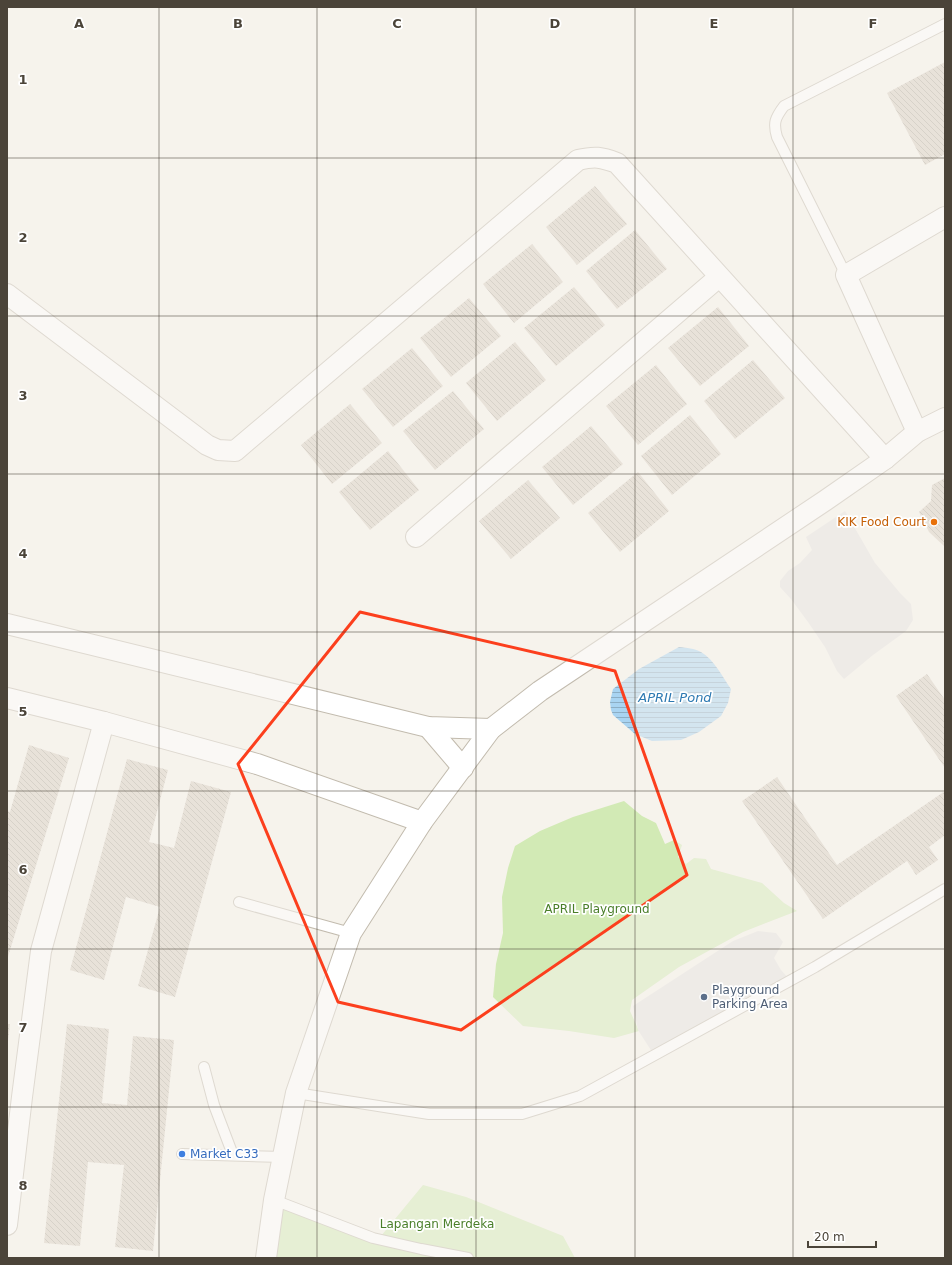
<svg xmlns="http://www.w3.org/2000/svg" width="952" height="1265" font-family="'DejaVu Sans',sans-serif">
<defs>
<pattern id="water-rules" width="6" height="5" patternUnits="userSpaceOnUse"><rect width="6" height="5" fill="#a9d4f2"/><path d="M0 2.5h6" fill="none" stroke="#8caec5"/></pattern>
<pattern id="building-back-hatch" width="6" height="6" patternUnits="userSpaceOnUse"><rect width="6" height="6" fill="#d8cfc1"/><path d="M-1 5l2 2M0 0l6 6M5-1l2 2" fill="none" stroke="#b1aa9e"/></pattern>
</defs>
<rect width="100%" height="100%" fill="#f6f3ec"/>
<g fill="#d2eab5">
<path d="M624,801L642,816L656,823L665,844L674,840L682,845L678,857L686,864L694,858L706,859L711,869L762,883L784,903L797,911L743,932L679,967L632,1000L630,1011L639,1031L614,1038L569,1031L523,1026L493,997L496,964L503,933L502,897L508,868L515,846L540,831L573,817Z"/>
<path d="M423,1185L466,1197L563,1236L575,1258H270L275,1205L381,1236Z"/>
</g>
<g fill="#e5e3e0">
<path d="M845,511L875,563L900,593L911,604L913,620L906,631L873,655L844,679L837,671L825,647L808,622L791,599L780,587V581L788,571L800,563L812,550L806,537Z"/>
<path d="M758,931L776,933L783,942L774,958L781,970L790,980L654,1055L638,1030L633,1006L733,941Z"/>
</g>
<path fill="url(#water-rules)" d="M679,647C687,648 694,648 701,652C714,659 723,678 731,689L728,703L721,716L699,732L681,740L652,741L635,734L613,715L611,710L610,702L613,689L639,669Z"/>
<g fill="url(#building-back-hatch)">
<path d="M945,62V154L925,165L887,93Z"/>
<path d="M595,186L627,224L577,265L546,227Z"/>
<path d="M635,230L667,269L617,309L586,271Z"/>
<path d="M532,244L563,282L514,323L483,284Z"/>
<path d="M574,287L605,325L556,366L524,328Z"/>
<path d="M469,298L501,336L451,377L420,338Z"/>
<path d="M718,307L749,346L700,386L668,348Z"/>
<path d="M515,342L546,380L497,421L466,383Z"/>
<path d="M412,348L443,386L393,427L362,389Z"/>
<path d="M753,360L785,398L735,439L704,401Z"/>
<path d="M656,365L687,404L638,445L606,406Z"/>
<path d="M453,391L484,429L435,470L403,431Z"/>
<path d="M350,404L382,443L332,484L301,445Z"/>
<path d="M690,415L721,454L672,495L641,456Z"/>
<path d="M591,426L623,464L573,505L542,467Z"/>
<path d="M388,451L419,490L370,530L339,492Z"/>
<path d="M638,472L669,511L620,552L588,513Z"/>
<path d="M945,478V547L929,532L919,512L931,501L932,485Z"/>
<path d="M528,480L560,518L511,559L479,521Z"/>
<path d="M927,674L945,700V768L896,696Z"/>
<path d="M29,745L69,758L7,960V811L10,812Z"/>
<path d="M127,759L168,770L149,842L174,848L191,781L231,792L175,997L138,986L160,907L126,897L104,980L70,970Z"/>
<path d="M777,777L837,865L945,791V835L929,847L938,860L916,875L907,861L823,919L742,801Z"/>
<path d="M7,1024H10L8,1041H7Z"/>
<path d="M67,1024L109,1029L102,1103L127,1105L133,1036L174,1040L153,1251L115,1247L124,1165L88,1162L80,1246L44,1243Z"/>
</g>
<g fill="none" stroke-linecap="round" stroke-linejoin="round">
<defs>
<g id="service">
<path d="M846,275L777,137C773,123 775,118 784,106L945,24"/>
<path d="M239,902L351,933"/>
<path d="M204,1067L214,1105L233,1155"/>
<path d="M296,1093L429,1114H522L580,1096L815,967L945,889"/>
<path d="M182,1154L283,1157"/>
<path d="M274,1200L373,1238L421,1249L468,1258"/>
</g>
<g id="minor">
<path d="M7,294L207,445L218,450L235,451L578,160C595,156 601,157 617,163L885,459"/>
<path d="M917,432L846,275L945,217"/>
<path d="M416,537L719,277"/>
<path d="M7,624L428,727L491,729"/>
<path d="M7,698L104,722L257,764L422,822"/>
<path d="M428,727L463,768"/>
<path d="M7,1225L22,1097L41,951L104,722"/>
<path d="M266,1258L274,1200L296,1093L351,933L422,822L491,729L540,691L826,500L885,459L917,432L945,418"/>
</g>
</defs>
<use href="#service" stroke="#c2bbae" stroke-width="12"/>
<use href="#minor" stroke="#c2bbae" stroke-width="22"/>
<use href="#service" stroke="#fff" stroke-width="10"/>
<use href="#minor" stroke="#fff" stroke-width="20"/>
</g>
<path d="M0 0H952V1265H0ZM360,612L615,671L687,875L461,1030L338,1002L238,764Z" fill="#f6f3ec" fill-opacity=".55" fill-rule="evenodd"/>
<path fill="none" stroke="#fc3f1d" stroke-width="3" stroke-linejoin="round" d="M360,612L615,671L687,875L461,1030L338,1002L238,764Z"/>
<path fill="none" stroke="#4b4439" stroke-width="1" stroke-opacity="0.55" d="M159,7V1258M317,7V1258M476,7V1258M635,7V1258M793,7V1258M7,158H945M7,316H945M7,474H945M7,632H945M7,791H945M7,949H945M7,1107H945"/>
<circle fill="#e8710a" stroke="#fff" stroke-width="1.5" cx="934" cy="522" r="4"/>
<circle fill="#5c6f8a" stroke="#fff" stroke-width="1.5" cx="704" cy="997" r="4"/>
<circle fill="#3f7fe0" stroke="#fff" stroke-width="1.5" cx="182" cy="1154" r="4"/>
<g text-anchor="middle" stroke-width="3.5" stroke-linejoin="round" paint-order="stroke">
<g font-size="12" fill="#c56008" stroke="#fff" text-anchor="end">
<text x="926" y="526">KIK Food Court</text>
</g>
<g font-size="12" fill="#4a7f2a" stroke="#fff">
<text x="597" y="913">APRIL Playground</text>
<text x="437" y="1228">Lapangan Merdeka</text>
</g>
<g font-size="12" fill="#4e5e75" stroke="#fff" text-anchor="start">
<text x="712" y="994">Playground<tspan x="712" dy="14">Parking Area</tspan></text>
</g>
<g font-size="12" fill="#366cbe" stroke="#fff" text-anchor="start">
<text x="190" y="1158">Market C33</text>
</g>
<g font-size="13" font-style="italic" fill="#2e7ab2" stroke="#fff">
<text x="675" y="702">APRIL Pond</text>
</g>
</g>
<g font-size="13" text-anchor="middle" font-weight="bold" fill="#4b4439" stroke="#fff" stroke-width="3.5" stroke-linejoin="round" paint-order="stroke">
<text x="79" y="28">A</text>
<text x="238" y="28">B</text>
<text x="397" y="28">C</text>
<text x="555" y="28">D</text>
<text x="714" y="28">E</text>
<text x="873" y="28">F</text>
<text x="23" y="84">1</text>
<text x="23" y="242">2</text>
<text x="23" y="400">3</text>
<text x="23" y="558">4</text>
<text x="23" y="716">5</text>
<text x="23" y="874">6</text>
<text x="23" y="1032">7</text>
<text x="23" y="1190">8</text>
</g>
<rect width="952" height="1265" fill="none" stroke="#4b4439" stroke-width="16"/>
<path d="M808 1241v6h68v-6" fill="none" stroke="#4b4439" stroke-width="2"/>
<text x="814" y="1241" font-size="12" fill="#4b4439" stroke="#ffffff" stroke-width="3" paint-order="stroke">20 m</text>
</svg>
